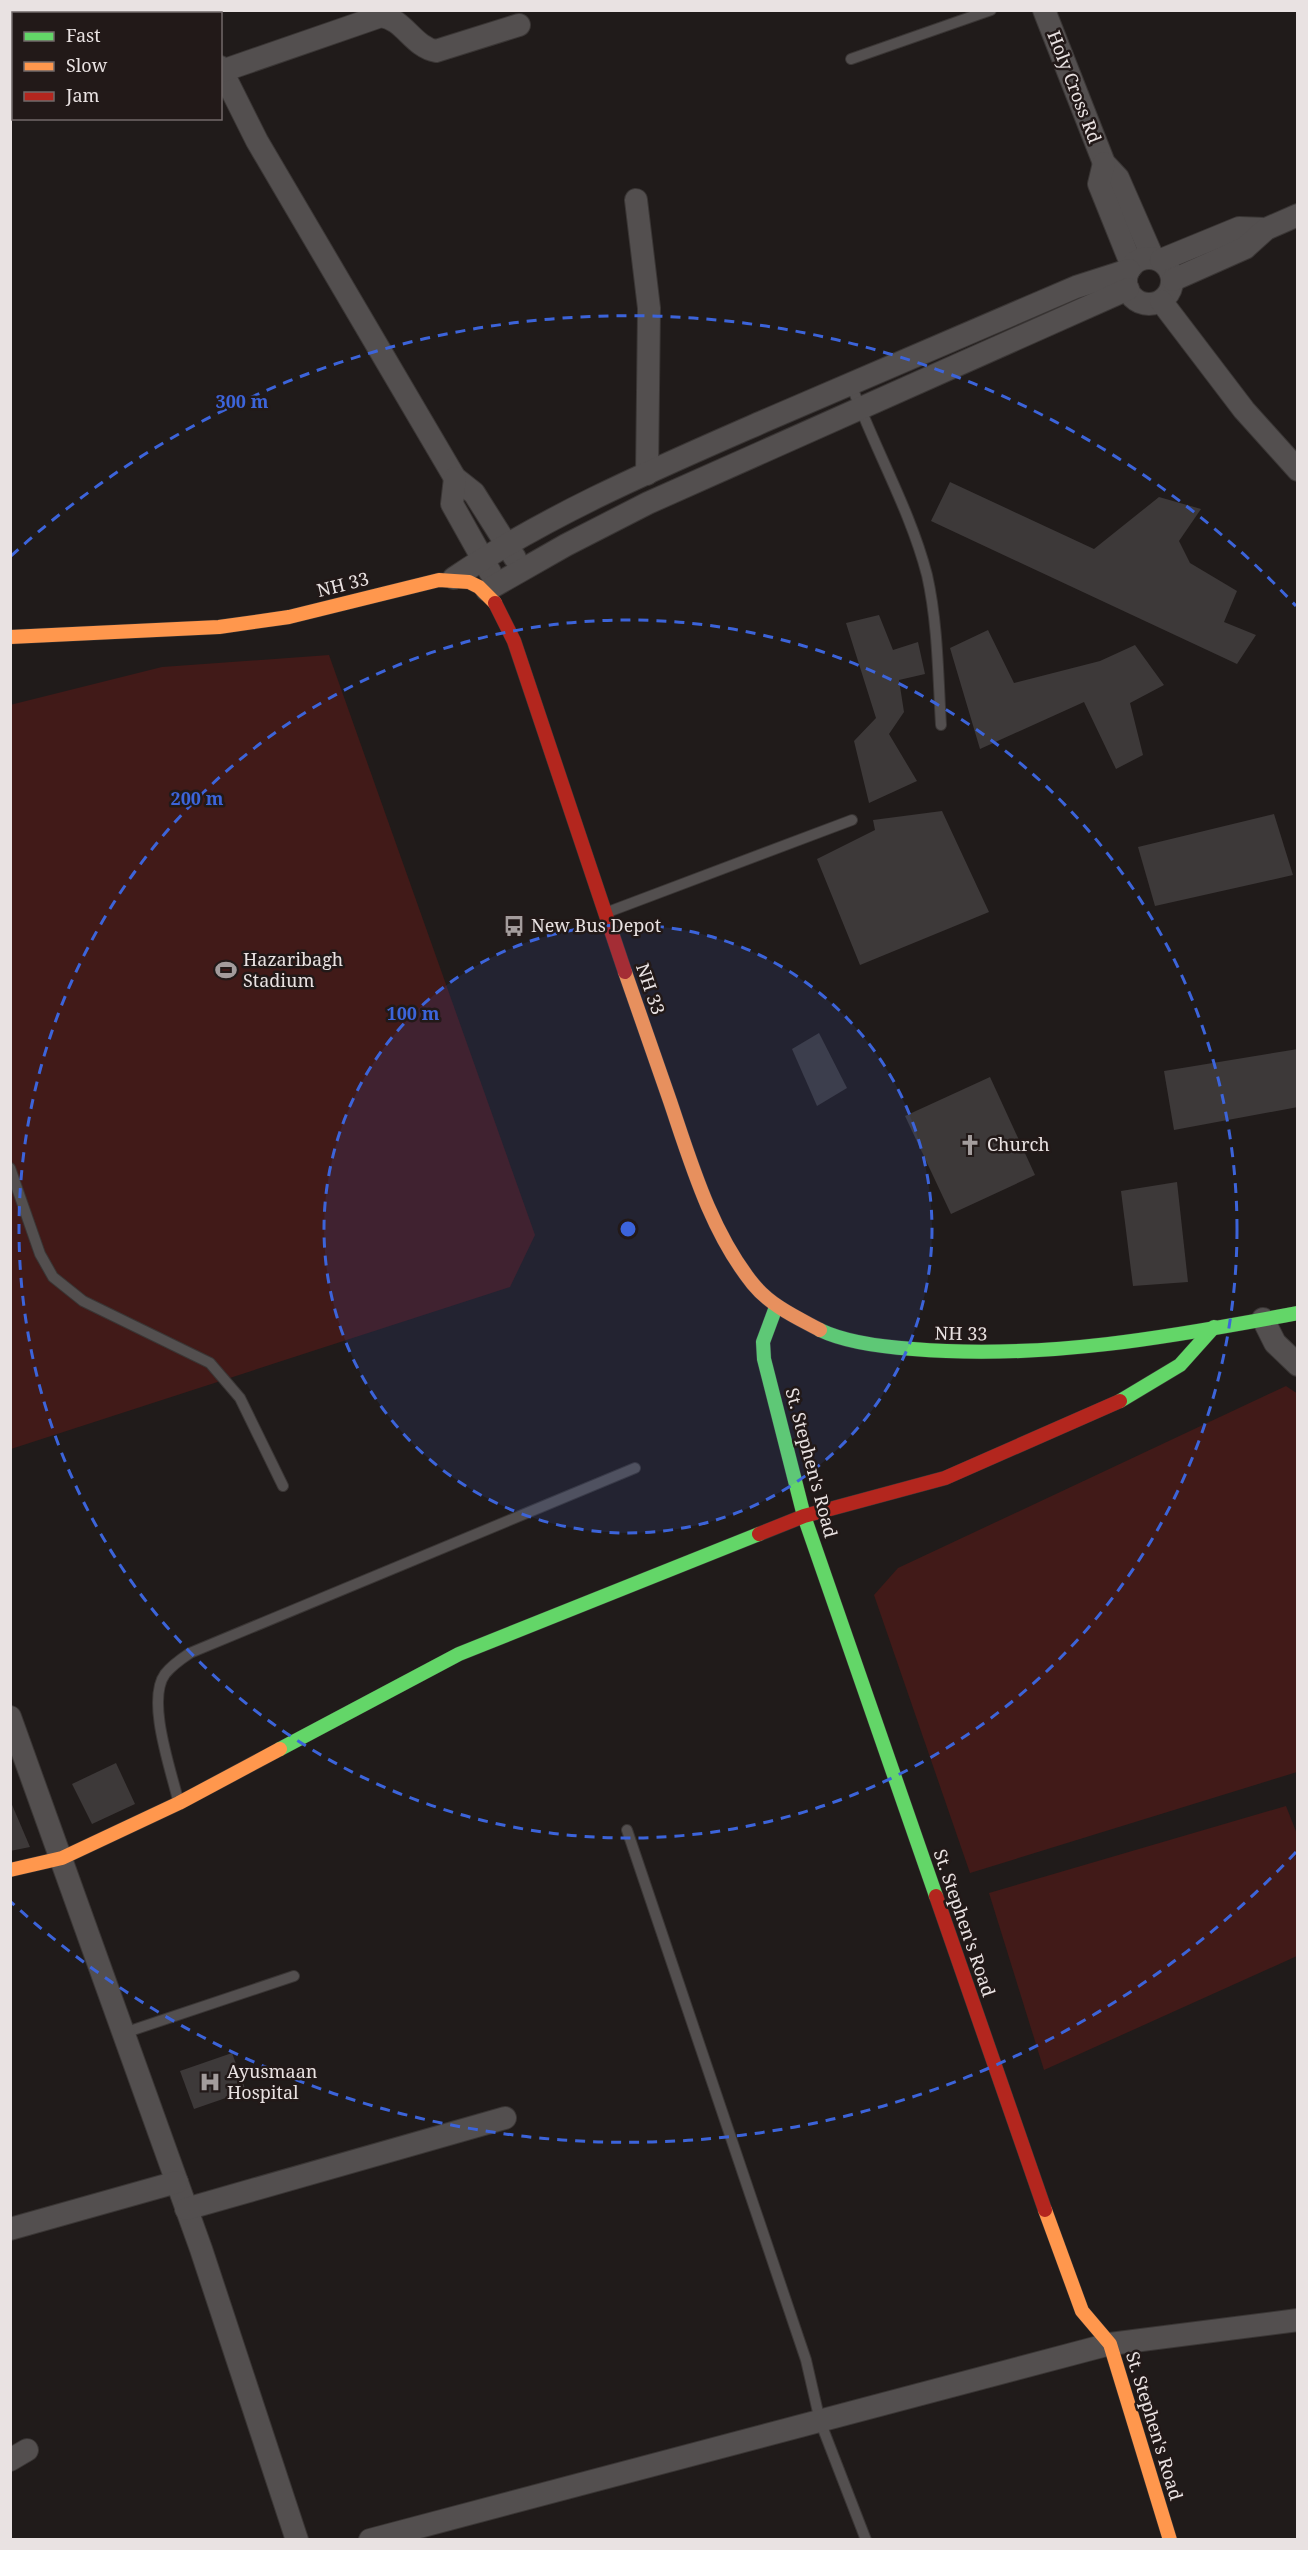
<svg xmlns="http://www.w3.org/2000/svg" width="1308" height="2550" font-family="'Noto Serif',serif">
<rect width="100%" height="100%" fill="#201b1a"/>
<g fill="#411a18">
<path d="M329,655L535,1235L510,1287L11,1449L10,705L162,667Z"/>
<path d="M1286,1386L1298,1394L1297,1772L970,1873L874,1595L898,1568Z"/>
<path d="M1286,1806L1297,1834V1956L1044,2070L989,1893Z"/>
</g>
<g fill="#3d3939">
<path d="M950,482L1094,549L1159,497L1201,509L1179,541L1190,563L1237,591L1224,622L1256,635L1237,664L931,521Z"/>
<path d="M879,615L893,650L918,642L925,674L899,680L904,712L889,734L917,781L869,803L854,741L876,718L846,623Z"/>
<path d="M988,630L1014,683L1100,661L1135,645L1164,685L1130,703L1143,755L1116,769L1084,702L980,749L950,648Z"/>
<path d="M942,811L989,912L860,965L817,859L875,830L873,820Z"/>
<path d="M1274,814L1293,875L1155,906L1138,847Z"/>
<path d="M819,1033L847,1088L817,1106L792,1049Z"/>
<path d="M1298,1049V1107L1174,1130L1164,1071Z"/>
<path d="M990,1077L1035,1175L951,1214L905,1116Z"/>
<path d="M1177,1182L1188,1282L1133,1286L1121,1191Z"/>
<path d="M116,1763L135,1804L92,1824L72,1784Z"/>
<path d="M10,1800L30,1847L10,1851Z"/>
<path d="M232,2053L246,2091L194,2109L180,2071Z"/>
</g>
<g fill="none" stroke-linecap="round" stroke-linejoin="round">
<defs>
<g id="lane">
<path d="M851,59L991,10"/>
<path d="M851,384C874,448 910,509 927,575C938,624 938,676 941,725"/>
<path d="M608,912L852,820"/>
<path d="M10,1168L40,1254L53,1277L83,1301L210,1363L240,1398L283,1486"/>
<path d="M178,1800C171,1770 146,1700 165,1674C172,1665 181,1659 190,1653L635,1468"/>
<path d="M627,1830L806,2360L820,2421L866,2540"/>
<path d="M124,2033L294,1976"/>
</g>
<g id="street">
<path d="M193,10L194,14"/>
<path d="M1044,10L1104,163L1118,178L1153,258"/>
<path d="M220,67L257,141L455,478L474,493L515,558"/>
<path d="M222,71L381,16C404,19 413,47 436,51L519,25"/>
<path d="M1104,163L1099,184L1132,266"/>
<path d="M636,200L649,308L647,474"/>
<circle cx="1149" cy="281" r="23"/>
<path d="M1161,260L1239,228L1266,229"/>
<path d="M1173,280L1245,248L1266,229L1298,215"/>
<path d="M1161,301L1244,410L1298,470"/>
<path d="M455,478L452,504L490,572"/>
<path d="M454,578C549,514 657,468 762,422C867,377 972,332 1076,287L1129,270"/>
<path d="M487,590L566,545L648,503L1128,289"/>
<path d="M1263,1319L1275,1343L1298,1365"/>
<path d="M10,1717L201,2249L297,2540"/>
<path d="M186,2209L505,2118"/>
<path d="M10,2229L177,2182"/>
<path d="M10,2460L27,2450"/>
<path d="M370,2540L1110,2344L1298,2320"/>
</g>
<g id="fast">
<path d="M776,1307L763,1342L764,1359L804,1516L936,1896"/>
<path d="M820,1330C847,1343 884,1347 913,1349C1043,1360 1171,1337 1298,1313"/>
<path d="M1120,1401L1180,1365L1214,1327"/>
<path d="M280,1749L459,1654L759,1534"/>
</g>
<g id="slow">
<path d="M10,637L219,627L289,617L439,580L469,582L479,587L495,603"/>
<path d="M625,972C640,1015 655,1058 670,1101C691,1163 711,1232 753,1284C771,1306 796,1317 820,1330"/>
<path d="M10,1870L62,1858L179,1803L280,1749"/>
<path d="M1045,2210L1082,2311L1110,2344L1170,2540"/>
</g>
<g id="jam">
<path d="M495,603L514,641L625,972"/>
<path d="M759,1534L804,1516L945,1478L1120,1401"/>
<path d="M936,1896L1045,2210"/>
</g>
</defs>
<use href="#lane" stroke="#3a3635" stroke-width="12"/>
<use href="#street" stroke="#3a3635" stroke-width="24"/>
<use href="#fast" stroke="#3a3635" stroke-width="15"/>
<use href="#slow" stroke="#3a3635" stroke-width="15"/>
<use href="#jam" stroke="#3a3635" stroke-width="15"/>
<use href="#lane" stroke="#534f4f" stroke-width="10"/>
<use href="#street" stroke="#534f4f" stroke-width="22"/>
<use href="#fast" stroke="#63d668" stroke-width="14"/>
<use href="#slow" stroke="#ff974d" stroke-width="14"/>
<use href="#jam" stroke="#b3261e" stroke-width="14"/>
</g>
<circle cx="628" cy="1229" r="304" fill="#3c64da" fill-opacity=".12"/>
<g fill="none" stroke="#3c64da" stroke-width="3" stroke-dasharray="10 8">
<circle cx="628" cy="1229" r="304"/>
<circle cx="628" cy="1229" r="609"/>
<path d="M1296 1852A913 913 0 0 1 11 1902M11 556A913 913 0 0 1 1296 606"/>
</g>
<defs>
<symbol id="bus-bare" viewBox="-9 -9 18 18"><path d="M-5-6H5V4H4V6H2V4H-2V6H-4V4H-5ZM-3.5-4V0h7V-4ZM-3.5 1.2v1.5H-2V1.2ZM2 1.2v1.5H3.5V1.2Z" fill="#a39c9c" stroke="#221918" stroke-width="2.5" paint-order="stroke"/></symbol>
<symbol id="stadium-bare" viewBox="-9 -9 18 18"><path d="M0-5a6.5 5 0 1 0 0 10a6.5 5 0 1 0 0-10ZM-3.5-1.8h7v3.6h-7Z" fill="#a39c9c" stroke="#221918" stroke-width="2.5" paint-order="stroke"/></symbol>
<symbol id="church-bare" viewBox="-9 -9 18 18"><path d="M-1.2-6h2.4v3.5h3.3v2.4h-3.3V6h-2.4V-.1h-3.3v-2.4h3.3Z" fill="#a39c9c" stroke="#221918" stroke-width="2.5" paint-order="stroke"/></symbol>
<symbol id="hospital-bare" viewBox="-9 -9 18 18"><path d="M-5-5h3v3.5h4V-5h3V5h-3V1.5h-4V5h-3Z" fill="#a39c9c" stroke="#221918" stroke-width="2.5" paint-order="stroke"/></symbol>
</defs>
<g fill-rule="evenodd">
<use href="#bus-bare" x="499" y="911" width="30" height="30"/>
<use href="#stadium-bare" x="211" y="955" width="30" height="30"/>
<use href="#church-bare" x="955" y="1130" width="30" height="30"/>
<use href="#hospital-bare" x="195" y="2067" width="30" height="30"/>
</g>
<g text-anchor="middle" stroke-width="5" stroke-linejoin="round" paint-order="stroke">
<g font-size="18" fill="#e9e2e2" stroke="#221918">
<text transform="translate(1074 87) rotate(69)" y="6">Holy Cross Rd</text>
<text transform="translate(343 585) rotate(-14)" y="6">NH 33</text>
<text transform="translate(650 989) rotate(71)" y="6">NH 33</text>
<text transform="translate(961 1334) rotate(1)" y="6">NH 33</text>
<text transform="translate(811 1463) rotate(75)" y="6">St. Stephen's Road</text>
<text transform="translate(964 1923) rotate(71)" y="6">St. Stephen's Road</text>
<text transform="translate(1154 2426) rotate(73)" y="6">St. Stephen's Road</text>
</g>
<g font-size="18" fill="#e9e2e2" stroke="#221918" text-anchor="start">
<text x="531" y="932">New Bus Depot</text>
<text x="243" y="966">Hazaribagh<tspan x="243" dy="21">Stadium</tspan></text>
<text x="987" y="1151">Church</text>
<text x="227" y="2078">Ayusmaan<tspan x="227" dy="21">Hospital</tspan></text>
</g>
</g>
<circle cx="628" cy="1229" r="9" fill="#3c64da" stroke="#221918" stroke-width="3"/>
<g font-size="18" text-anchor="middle" font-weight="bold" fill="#3c64da" stroke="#221918" stroke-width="5" stroke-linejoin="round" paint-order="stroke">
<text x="242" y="408">300 m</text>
<text x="197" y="805">200 m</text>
<text x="413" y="1020">100 m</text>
</g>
<rect width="1308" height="2550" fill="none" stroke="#e9e2e2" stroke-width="24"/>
<rect x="12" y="12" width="210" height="108" fill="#221918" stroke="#726969" stroke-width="1.5"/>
<rect x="24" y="32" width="30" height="9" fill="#63d668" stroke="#726969" stroke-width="1.5"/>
<text x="66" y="42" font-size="18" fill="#e9e2e2">Fast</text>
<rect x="24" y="62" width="30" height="9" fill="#ff974d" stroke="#726969" stroke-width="1.5"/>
<text x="66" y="72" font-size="18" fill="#e9e2e2">Slow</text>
<rect x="24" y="92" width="30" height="9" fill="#b3261e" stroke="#726969" stroke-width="1.5"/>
<text x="66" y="102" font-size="18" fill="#e9e2e2">Jam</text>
</svg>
